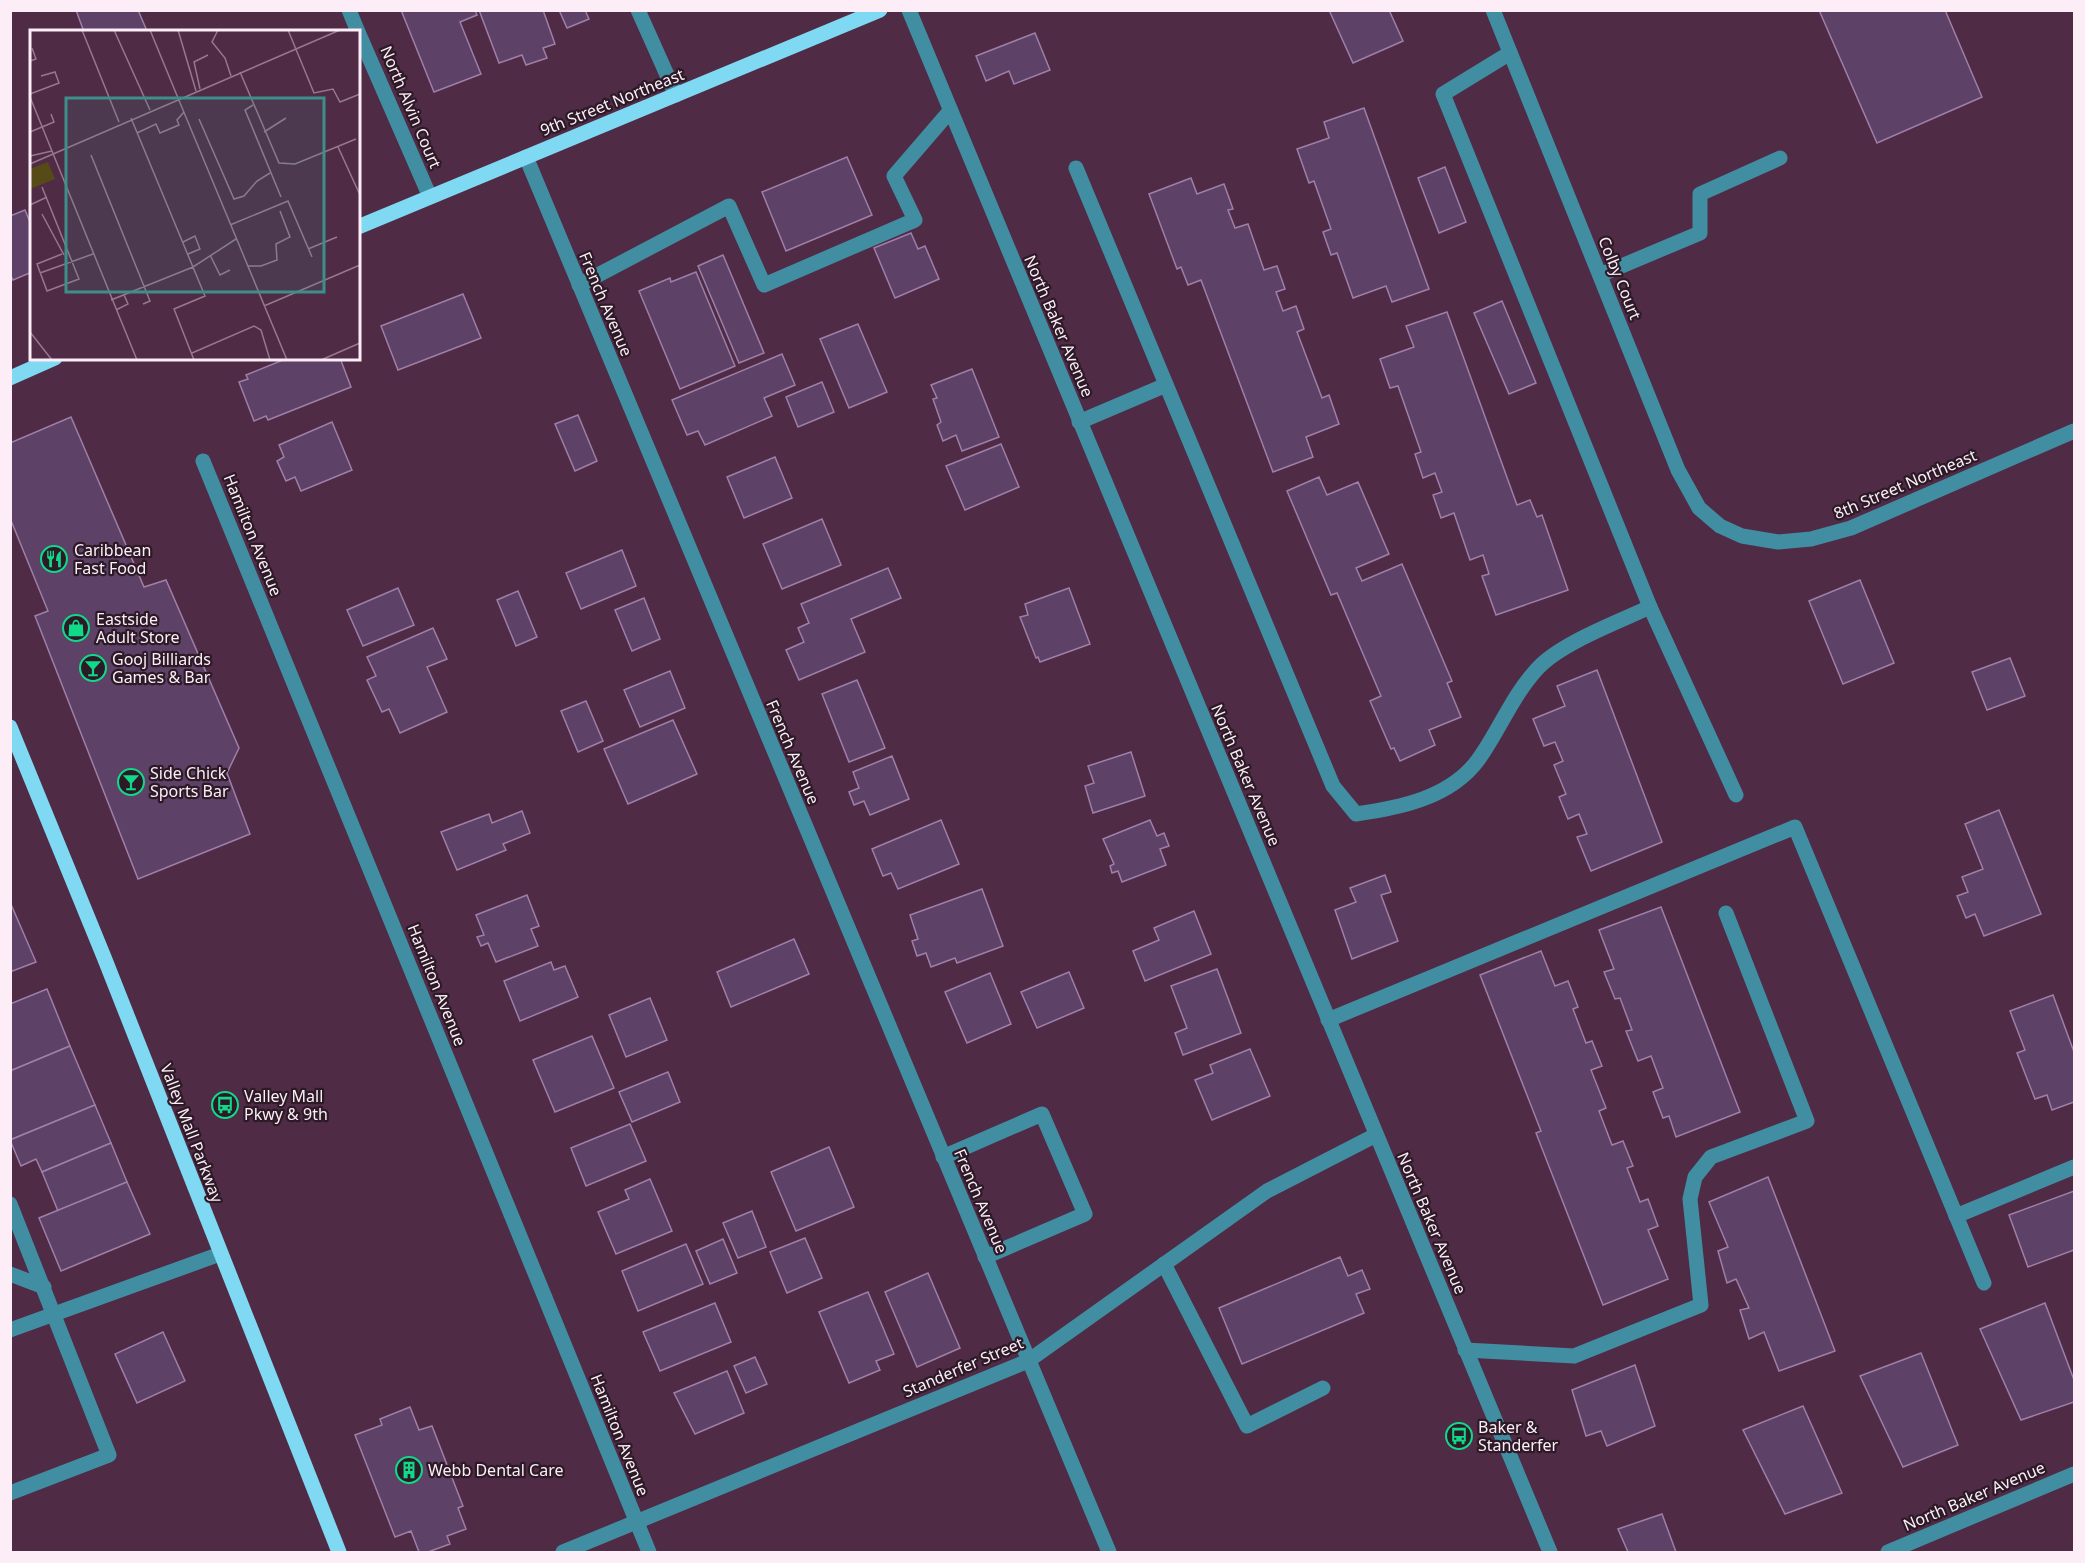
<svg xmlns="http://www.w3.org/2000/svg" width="2085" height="1563" font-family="'Noto Sans',sans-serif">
<rect width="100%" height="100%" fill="#502b46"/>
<g fill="#5d4166" stroke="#9e7fa8" stroke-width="1.5">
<path d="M76,10H138L147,31L84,32Z"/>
<path d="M401,10H475L477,15L460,22L481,74L434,92Z"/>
<path d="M479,10H543L555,44L543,48L547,58L526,65L522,55L499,63Z"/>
<path d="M559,10H585L589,19L567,28Z"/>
<path d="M1329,10H1389L1403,41L1353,63Z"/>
<path d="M1819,10H1945L1982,97L1877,143Z"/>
<path d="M1035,33L1050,70L1014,84L1009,71L986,81L976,56Z"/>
<path d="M1364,108L1429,289L1392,302L1386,286L1353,298L1337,253L1331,255L1323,232L1331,229L1314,181L1309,183L1297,149L1329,138L1324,122Z"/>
<path d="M847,157L872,215L786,251L762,192Z"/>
<path d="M1445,167L1466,222L1439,233L1418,178Z"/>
<path d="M1191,178L1197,194L1224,184L1233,209L1228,210L1235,228L1248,224L1264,270L1277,266L1285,289L1276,292L1283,311L1296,306L1304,329L1297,332L1322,398L1329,395L1339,424L1306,437L1313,457L1273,472L1201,280L1188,285L1181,267L1177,269L1149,194Z"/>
<path d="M25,210L32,227V272L13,280L10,274V216Z"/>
<path d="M911,233L918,249L925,246L939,279L895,298L874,248Z"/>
<path d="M723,255L764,353L739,363L698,266Z"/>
<path d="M696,272L735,366L680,389L639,291L670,278L671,282Z"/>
<path d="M463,294L481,338L398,370L381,326Z"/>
<path d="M1502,301L1536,383L1509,394L1474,313Z"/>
<path d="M1447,312L1517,505L1530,500L1537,517L1542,515L1568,590L1496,615L1482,576L1489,574L1483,555L1470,560L1454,513L1441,518L1433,495L1442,492L1435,473L1423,478L1415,454L1421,452L1398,386L1390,388L1380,359L1414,347L1406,326Z"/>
<path d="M858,324L887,392L849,408L820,339Z"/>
<path d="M782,354L795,385L764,398L772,416L705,445L698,431L687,435L672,400Z"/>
<path d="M288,358H340L351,387L268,420L266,416L254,421L239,382L248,379L246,375Z"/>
<path d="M972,369L999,437L962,451L956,435L943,441L937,425L941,422L933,399L937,398L931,385Z"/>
<path d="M822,382L834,412L798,427L786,397Z"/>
<path d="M578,415L597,461L575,471L555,424Z"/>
<path d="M71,417L144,587L166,580L239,748L227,773L250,834L138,879L35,616L48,611L10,518V443Z"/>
<path d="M332,422L352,470L301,491L295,477L286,481L277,461L284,457L279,445Z"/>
<path d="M1001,444L1019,487L965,510L946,466Z"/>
<path d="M775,457L792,498L744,518L727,477Z"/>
<path d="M1319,477L1327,495L1358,482L1389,554L1356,568L1362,581L1402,564L1452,681L1447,683L1461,717L1429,730L1435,745L1400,761L1394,748L1391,749L1370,701L1381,696L1337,593L1331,595L1287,491Z"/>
<path d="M822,519L841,565L782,589L763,544Z"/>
<path d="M622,550L636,586L581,609L566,573Z"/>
<path d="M888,568L901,598L851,619L865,652L799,680L786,650L804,642L798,628L809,623L801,604Z"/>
<path d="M1860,580L1894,663L1843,684L1809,601Z"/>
<path d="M398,588L414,625L363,646L347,610Z"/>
<path d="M1069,588L1090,644L1040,662L1038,657L1036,658L1020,617L1028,615L1025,604Z"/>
<path d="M518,591L537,637L516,646L497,600Z"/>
<path d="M644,598L660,639L632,651L615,610Z"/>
<path d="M433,628L447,659L427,667L447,712L400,733L389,709L382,712L367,680L376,676L367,657Z"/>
<path d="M2010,658L2025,696L1987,710L1972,672Z"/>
<path d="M1597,670L1662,842L1591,871L1577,837L1587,834L1579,814L1568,819L1559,797L1566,794L1554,765L1563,761L1555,742L1544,746L1533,719L1565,706L1557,686Z"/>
<path d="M670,671L685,708L640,727L624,690Z"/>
<path d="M857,680L885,748L849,762L822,694Z"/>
<path d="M586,701L603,741L578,752L561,711Z"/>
<path d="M673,720L697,774L628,804L604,749Z"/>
<path d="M1131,752L1145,796L1093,813L1085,786L1094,783L1088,766Z"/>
<path d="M892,756L909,799L870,815L864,801L854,805L849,792L859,788L853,772Z"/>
<path d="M1999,810L2041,914L1984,936L1975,914L1966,918L1957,896L1968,892L1962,877L1983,869L1965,824Z"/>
<path d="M522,811L530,833L503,844L506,850L457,870L441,832L489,814L492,823Z"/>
<path d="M941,820L959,864L898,889L891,873L883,876L872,849Z"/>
<path d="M1150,820L1157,836L1164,833L1169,846L1160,849L1166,865L1122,882L1118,871L1112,873L1110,866L1114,864L1103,839Z"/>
<path d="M1385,875L1391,892L1381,895L1398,941L1352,959L1335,910L1356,902L1350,888Z"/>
<path d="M982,889L1003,946L957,963L955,958L931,967L926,953L917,956L912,941L918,939L910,915Z"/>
<path d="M527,895L539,926L531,929L538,946L496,962L488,943L481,946L477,937L484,935L476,915Z"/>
<path d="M10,902L36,962L10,972Z"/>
<path d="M1661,907L1740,1112L1676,1137L1669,1116L1663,1118L1653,1092L1663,1088L1651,1056L1638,1061L1626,1031L1632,1030L1620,998L1615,999L1604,972L1614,969L1599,930Z"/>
<path d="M1194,911L1211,954L1145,981L1133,951L1159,940L1154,928Z"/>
<path d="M794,939L809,974L731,1007L717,972Z"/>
<path d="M1541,951L1555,986L1568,981L1578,1007L1573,1009L1586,1043L1592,1041L1602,1066L1591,1070L1606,1108L1599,1111L1612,1145L1623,1141L1633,1166L1627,1168L1640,1202L1648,1199L1658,1226L1648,1230L1668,1279L1603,1305L1536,1133L1541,1131L1480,975Z"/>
<path d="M551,962L554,970L565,966L578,997L520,1021L504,981Z"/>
<path d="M1217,969L1241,1033L1183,1055L1175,1033L1187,1028L1171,986Z"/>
<path d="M1069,972L1084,1008L1037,1028L1021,992Z"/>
<path d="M990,973L1011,1024L967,1043L945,992Z"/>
<path d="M47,989L70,1046L10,1071V1004Z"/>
<path d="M2053,995L2074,1052V1102L2052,1110L2047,1095L2035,1099L2017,1053L2025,1050L2010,1011Z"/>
<path d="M650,998L667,1040L626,1057L609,1015Z"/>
<path d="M592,1036L614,1088L555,1112L533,1060Z"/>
<path d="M70,1046L95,1105L10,1140V1071Z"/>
<path d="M1250,1049L1270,1096L1212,1120L1195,1080L1213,1073L1210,1065Z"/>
<path d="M668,1072L680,1102L632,1122L619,1092Z"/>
<path d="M95,1105L111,1143L42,1172L36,1159L21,1166L10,1140Z"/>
<path d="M630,1124L646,1161L586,1186L571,1148Z"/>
<path d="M111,1143L127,1182L58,1211L42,1172Z"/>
<path d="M829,1147L854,1207L796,1231L771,1172Z"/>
<path d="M1768,1177L1835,1351L1779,1371L1764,1332L1749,1339L1740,1310L1749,1308L1736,1279L1727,1283L1718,1251L1728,1247L1709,1202Z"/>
<path d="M650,1179L672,1231L616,1254L598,1212L629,1199L625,1190Z"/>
<path d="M127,1182L150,1234L61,1271L39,1218Z"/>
<path d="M2074,1191V1250L2028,1267L2009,1215Z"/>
<path d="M752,1211L766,1247L738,1258L723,1223Z"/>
<path d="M805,1238L822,1278L787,1293L770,1252Z"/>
<path d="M723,1239L737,1273L710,1284L696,1251Z"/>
<path d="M686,1244L703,1284L638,1311L622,1271Z"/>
<path d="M1340,1257L1348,1276L1362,1270L1370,1289L1356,1294L1364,1313L1242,1364L1219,1308Z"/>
<path d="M928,1273L960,1348L917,1367L885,1292Z"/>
<path d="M868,1292L894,1354L876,1361L880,1370L849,1383L819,1312Z"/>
<path d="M715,1303L731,1342L660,1371L643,1332Z"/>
<path d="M2045,1303L2074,1380V1402L2021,1420L1980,1329Z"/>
<path d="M163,1332L185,1381L137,1403L115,1354Z"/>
<path d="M1921,1353L1958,1445L1903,1467L1860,1376Z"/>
<path d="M755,1357L767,1384L746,1393L734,1366Z"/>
<path d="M1635,1365L1655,1426L1607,1446L1601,1431L1586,1436L1572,1390Z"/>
<path d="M727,1371L744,1413L695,1434L674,1393Z"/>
<path d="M1803,1406L1842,1493L1785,1514L1743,1430Z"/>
<path d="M410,1407L419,1430L432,1426L463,1506L458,1508L466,1529L447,1536L450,1544L428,1552H419L411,1531L395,1537L355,1435L382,1425L380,1419Z"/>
<path d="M1662,1514L1676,1552H1628L1618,1529Z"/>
</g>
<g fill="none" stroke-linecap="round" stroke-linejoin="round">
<g stroke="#418ea3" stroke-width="15">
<path d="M349,10L358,32"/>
<path d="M638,10L676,95"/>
<path d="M909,10L1550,1552"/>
<path d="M1493,10L1678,470L1699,508L1720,526L1742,536L1778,542L1811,539L1851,528L2074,431"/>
<path d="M358,32L430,197"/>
<path d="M1510,53L1443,94L1650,607L1736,795"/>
<path d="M526,157L1109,1552"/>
<path d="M1076,168L1333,786L1356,814C1399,808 1450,798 1478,760C1499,731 1512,696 1538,668C1561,643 1618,622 1650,607"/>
<path d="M1600,275L1700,233V194L1780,158"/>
<path d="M579,285L729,206L764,285L915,220L894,176L950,111"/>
<path d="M1079,422L1166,385"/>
<path d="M203,461L649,1552"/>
<path d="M1328,1020L1795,827L1984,1283"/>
<path d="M943,1157L1042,1114L1085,1214L985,1257"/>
<path d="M10,1204L109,1455L10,1493"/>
<path d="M1956,1216L2074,1167"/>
<path d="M1164,1264L1247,1426L1323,1388"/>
<path d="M10,1274L44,1287"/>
<path d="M10,1330L220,1254"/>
<path d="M1465,1350L1574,1356L1701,1305L1690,1199L1695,1177L1711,1157L1807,1121L1726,913"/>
<path d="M563,1552L1028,1361L1267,1191L1376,1135"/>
<path d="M1888,1552L2074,1474"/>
</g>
<g stroke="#80d9f2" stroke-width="15">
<path d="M358,227L880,10"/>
<path d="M10,378L55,358"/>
<path d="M10,727L104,957L339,1552"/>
</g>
</g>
<defs>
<symbol id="restaurant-ring" viewBox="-11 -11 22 22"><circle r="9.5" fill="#2c1a27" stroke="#11d98a" stroke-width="1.5"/><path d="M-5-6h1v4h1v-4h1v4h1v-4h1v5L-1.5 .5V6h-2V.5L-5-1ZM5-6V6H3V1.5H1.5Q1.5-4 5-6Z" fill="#11d98a"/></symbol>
<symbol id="shop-ring" viewBox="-11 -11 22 22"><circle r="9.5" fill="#2c1a27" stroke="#11d98a" stroke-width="1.5"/><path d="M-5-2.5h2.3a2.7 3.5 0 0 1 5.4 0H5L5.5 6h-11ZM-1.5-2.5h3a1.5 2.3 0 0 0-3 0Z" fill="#11d98a"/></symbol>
<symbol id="bar-ring" viewBox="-11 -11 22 22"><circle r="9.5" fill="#2c1a27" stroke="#11d98a" stroke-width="1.5"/><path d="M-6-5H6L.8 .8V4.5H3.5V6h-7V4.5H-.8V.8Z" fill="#11d98a"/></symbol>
<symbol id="bus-ring" viewBox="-11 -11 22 22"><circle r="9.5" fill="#2c1a27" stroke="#11d98a" stroke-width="1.5"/><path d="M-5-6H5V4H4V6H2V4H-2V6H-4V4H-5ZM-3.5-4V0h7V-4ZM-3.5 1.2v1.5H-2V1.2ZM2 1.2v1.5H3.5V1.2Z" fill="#11d98a"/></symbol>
<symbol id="building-ring" viewBox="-11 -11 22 22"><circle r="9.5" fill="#2c1a27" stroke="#11d98a" stroke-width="1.5"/><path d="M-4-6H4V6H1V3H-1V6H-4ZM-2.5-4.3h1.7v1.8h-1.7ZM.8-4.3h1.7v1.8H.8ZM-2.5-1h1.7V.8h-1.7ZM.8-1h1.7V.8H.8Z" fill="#11d98a"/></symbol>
</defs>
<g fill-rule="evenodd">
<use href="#restaurant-ring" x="39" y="544" width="30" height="30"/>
<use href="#shop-ring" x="61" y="613" width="30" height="30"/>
<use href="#bar-ring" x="78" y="653" width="30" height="30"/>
<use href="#bar-ring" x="116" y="767" width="30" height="30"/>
<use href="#bus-ring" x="210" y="1090" width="30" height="30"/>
<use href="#bus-ring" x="1444" y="1421" width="30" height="30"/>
<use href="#building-ring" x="394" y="1455" width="30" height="30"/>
</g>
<g text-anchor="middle" stroke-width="4.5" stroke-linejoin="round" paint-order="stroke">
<g font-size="16" fill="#fcedf7" stroke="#2c1a27">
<text transform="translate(612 102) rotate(-22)" y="6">9th Street Northeast</text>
<text transform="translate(411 107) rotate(67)" y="6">North Alvin Court</text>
<text transform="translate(1620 278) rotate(68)" y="6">Colby Court</text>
<text transform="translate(606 304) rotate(67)" y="6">French Avenue</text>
<text transform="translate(1059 326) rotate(67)" y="6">North Baker Avenue</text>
<text transform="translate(1905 484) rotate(-23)" y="6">8th Street Northeast</text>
<text transform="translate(253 535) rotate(68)" y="6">Hamilton Avenue</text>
<text transform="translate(793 752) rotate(67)" y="6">French Avenue</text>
<text transform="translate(1246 775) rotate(67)" y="6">North Baker Avenue</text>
<text transform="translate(437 985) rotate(68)" y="6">Hamilton Avenue</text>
<text transform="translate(192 1133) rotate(69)" y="6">Valley Mall Parkway</text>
<text transform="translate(981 1201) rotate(67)" y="6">French Avenue</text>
<text transform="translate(1432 1223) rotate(67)" y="6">North Baker Avenue</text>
<text transform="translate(963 1367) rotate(-23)" y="6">Standerfer Street</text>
<text transform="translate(620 1435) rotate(68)" y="6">Hamilton Avenue</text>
<text transform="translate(1974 1496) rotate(-23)" y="6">North Baker Avenue</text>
</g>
<g font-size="16" fill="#fcedf7" stroke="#2c1a27" text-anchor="start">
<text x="74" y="556">Caribbean<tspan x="74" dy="18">Fast Food</tspan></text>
<text x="96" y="625">Eastside<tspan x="96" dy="18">Adult Store</tspan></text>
<text x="112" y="665">Gooj Billiards<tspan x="112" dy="18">Games &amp; Bar</tspan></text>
<text x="150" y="779">Side Chick<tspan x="150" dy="18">Sports Bar</tspan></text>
<text x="244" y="1102">Valley Mall<tspan x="244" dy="18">Pkwy &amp; 9th</tspan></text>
<text x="1478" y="1433">Baker &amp;<tspan x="1478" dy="18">Standerfer</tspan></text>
<text x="428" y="1476">Webb Dental Care</text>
</g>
</g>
<g transform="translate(30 30)">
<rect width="330" height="330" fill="#502b46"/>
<path d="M18,132L25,149L0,159V139Z" fill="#564b17"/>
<path fill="none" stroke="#95798d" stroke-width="1.5" d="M52,0L89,92M84,0L120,80M120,0L148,68M148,0L166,61M188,0L182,12L195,28L201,46M258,0L284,63L303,59L310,72L330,64M0,31L6,29L2,18M210,42L249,133L265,134L326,109M170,59L164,32L178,25M0,64L29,53L25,42L11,46M0,67L107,330M148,68L257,330M223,75L215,80L251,167M101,88L175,266L144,279L164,330M169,89L204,169L214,166L227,151L240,143M0,102L24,92L21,84M234,102L256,88M107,103L126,94L130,103L149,95L147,90L154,82M308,117L330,165M61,125L120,271L113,274M0,126L22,121M0,134L310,0M12,157L49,249L17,261L7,234L32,224M0,175L17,167M12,184L34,225M200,195L258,171L282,227M153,212L165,206L170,219L158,224M278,219L307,207M180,225L190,245L200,240M217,236H231L247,230L246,214L260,207L250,181M10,243L63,224M81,270L163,237L206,209M234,276L330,235M86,280L98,274L94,265M0,302L22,330M162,323L224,296L231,300L240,330M291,330L330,313"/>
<path fill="#3e8e89" fill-opacity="0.15" stroke="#3e8e89" stroke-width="3" d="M36,68H294V262H36Z"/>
<rect width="330" height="330" fill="none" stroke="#fcedf7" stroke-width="3"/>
</g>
<rect width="2085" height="1563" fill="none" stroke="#fcedf7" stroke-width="24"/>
</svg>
